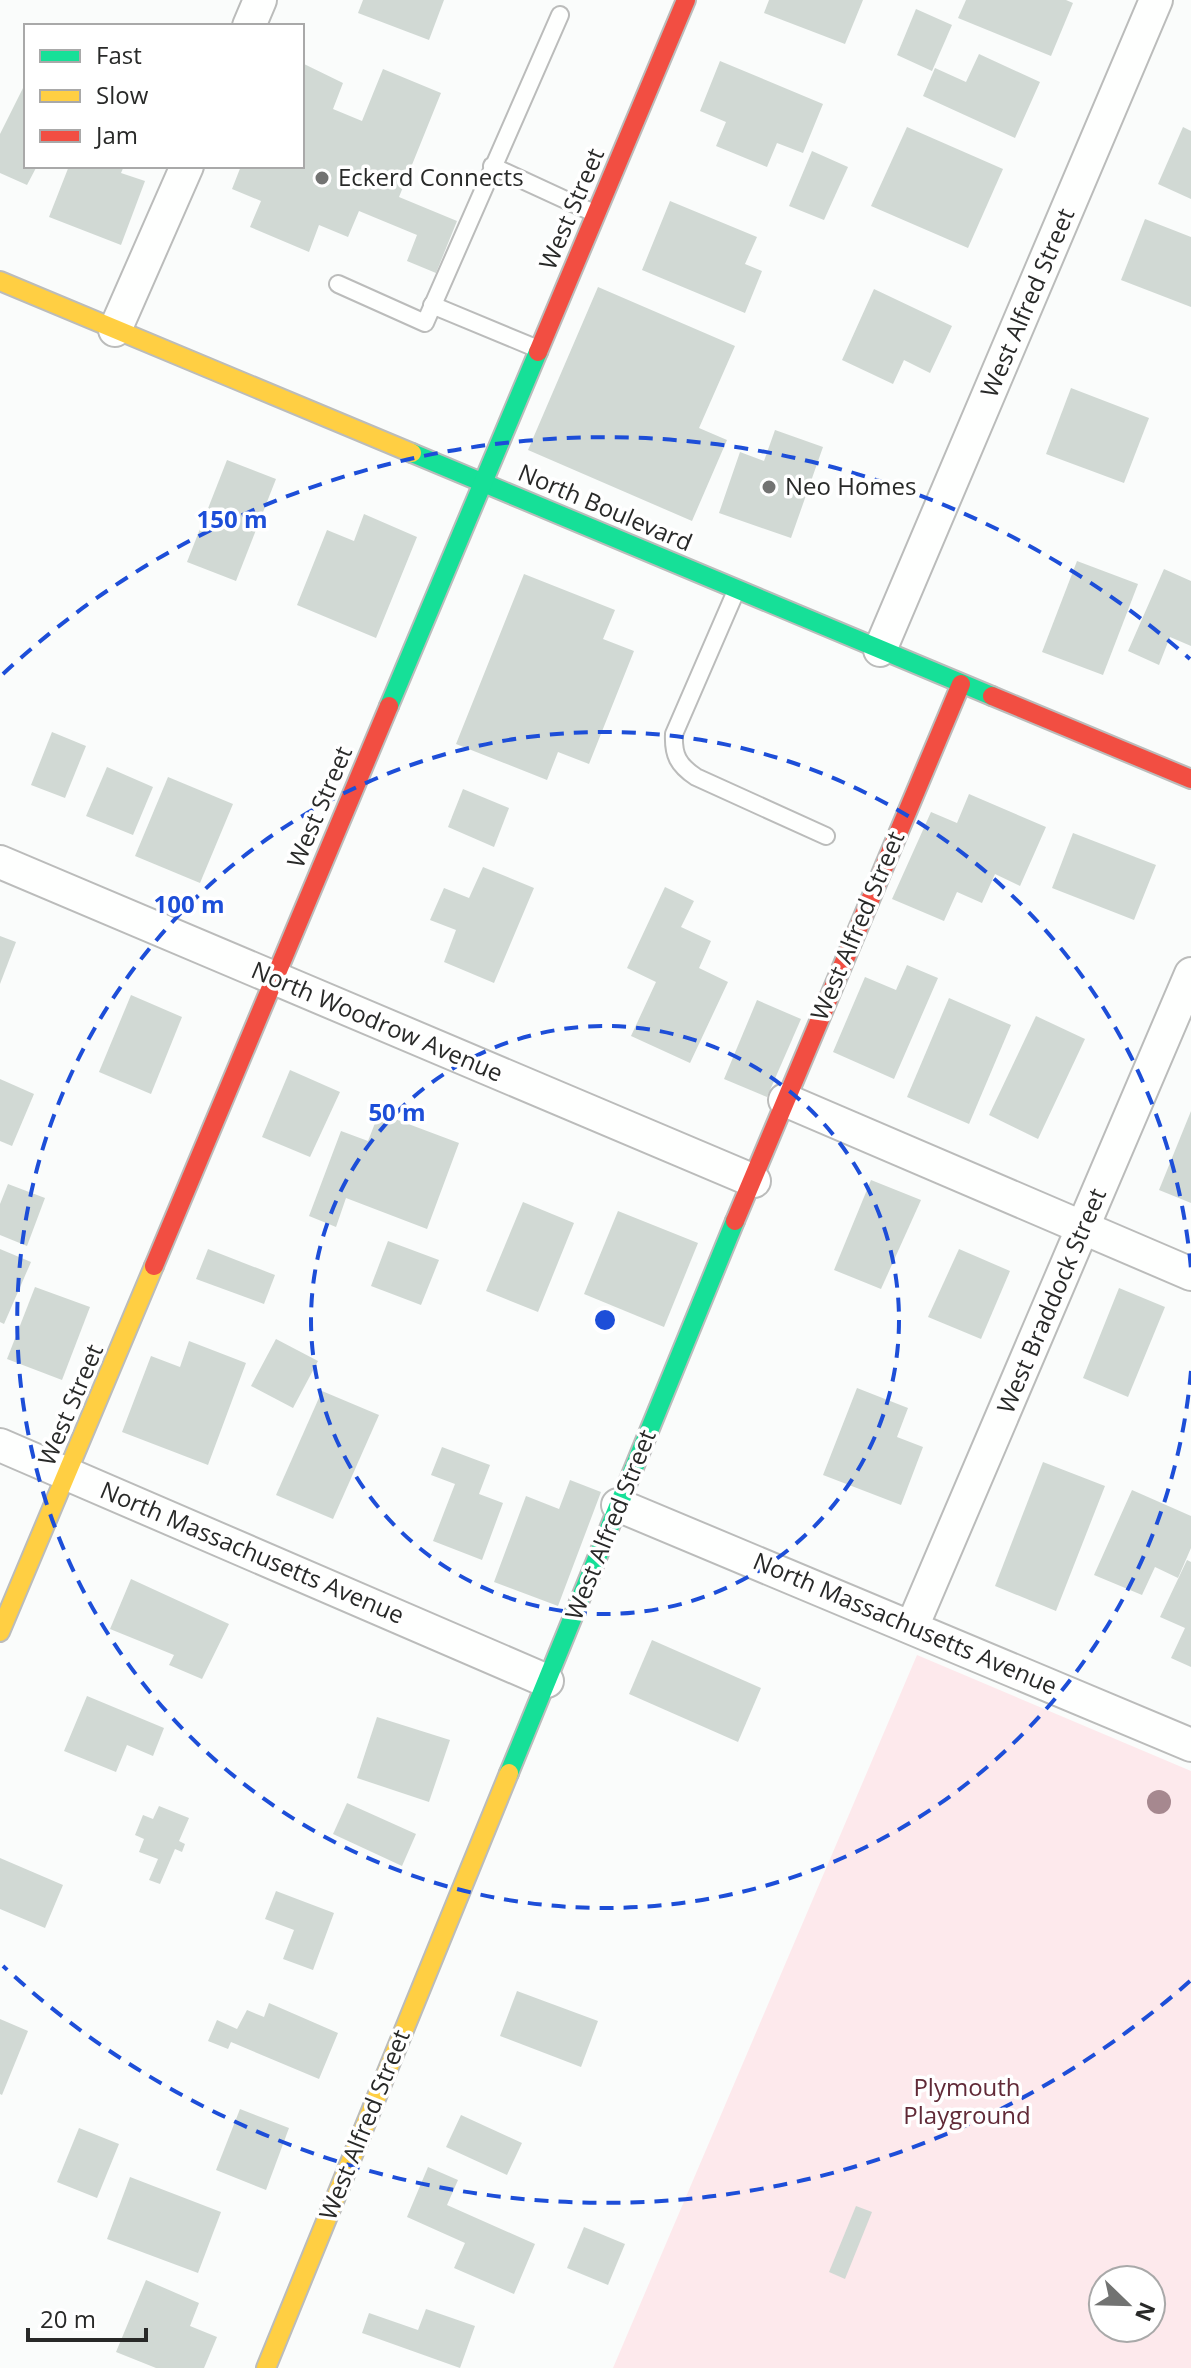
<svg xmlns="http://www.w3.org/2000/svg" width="1191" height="2368" font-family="'Open Sans',sans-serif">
<rect width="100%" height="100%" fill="#fafcfb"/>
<path fill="#fde9ec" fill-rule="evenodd" d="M917,1655L1191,1771V2368H613ZM1103,2280H1151V2328H1103Z"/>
<g fill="#d1d9d4">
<path d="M363,0H444L429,40L358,13Z"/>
<path d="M769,0H863L845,44L764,13Z"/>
<path d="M966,0H1066L1073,3L1051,56L958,18Z"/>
<path d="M916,9L952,25L932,71L897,55Z"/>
<path d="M979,54L1040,82L1015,138L923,96L935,68L966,82Z"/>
<path d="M720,61L823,104L803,153L777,143L767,167L716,146L726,122L700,111Z"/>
<path d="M302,63L343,83L333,109L362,121L383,69L441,93L399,197L457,221L436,273L407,261L417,235L359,211L348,237L319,225L309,252L250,227L261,201L232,189L241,166H302Z"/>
<path d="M26,82V166H37L27,185L0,173V134Z"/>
<path d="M907,127L1003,169L968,248L871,206Z"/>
<path d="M1183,127L1191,131V199L1158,184Z"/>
<path d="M812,151L848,167L824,220L789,206Z"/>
<path d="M69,166H124L121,173L145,181L121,245L49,217Z"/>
<path d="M670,201L757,237L745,264L762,271L745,313L642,270Z"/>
<path d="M1145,219L1191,237V307L1121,280Z"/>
<path d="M598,287L735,346L699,428L727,440L692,521L528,450Z"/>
<path d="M874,289L952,326L930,373L904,360L893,384L842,360Z"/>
<path d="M1071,388L1149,418L1124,483L1046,454Z"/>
<path d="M775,430L823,447L791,538L719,513L740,452L764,461Z"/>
<path d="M227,460L276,479L236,581L187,562Z"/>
<path d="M364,514L417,537L376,638L297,605L327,530L354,541Z"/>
<path d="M1077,561L1138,584L1103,675L1042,652Z"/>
<path d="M1164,569L1191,581V646L1170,637L1159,665L1128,651Z"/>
<path d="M524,574L615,610L603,639L634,651L589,764L558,752L547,780L456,744Z"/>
<path d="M52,732L86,746L65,798L31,785Z"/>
<path d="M107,767L153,787L133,835L86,816Z"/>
<path d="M168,777L233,804L200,883L135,856Z"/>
<path d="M463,789L509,808L494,847L448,827Z"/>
<path d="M969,794L1046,827L1020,886L995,874L982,903L957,892L944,921L892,899L931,812L957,823Z"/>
<path d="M1073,833L1156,865L1134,920L1052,888Z"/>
<path d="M483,867L534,888L494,983L444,962L456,930L430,920L444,888L469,898Z"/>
<path d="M665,887L694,901L681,927L711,941L699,968L728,982L690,1063L631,1036L656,982L627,968Z"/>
<path d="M0,936L16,942L0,984Z"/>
<path d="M907,965L938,978L894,1079L833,1052L865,977L896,990Z"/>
<path d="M131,995L182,1017L151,1094L99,1072Z"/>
<path d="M949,998L1011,1025L969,1124L907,1097Z"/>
<path d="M757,1000L801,1019L767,1097L724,1079Z"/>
<path d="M1036,1016L1085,1039L1038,1139L989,1115Z"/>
<path d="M290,1070L340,1092L310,1157L262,1137Z"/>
<path d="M0,1079L34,1094L12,1146L0,1141Z"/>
<path d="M1191,1111V1203L1159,1190Z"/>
<path d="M379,1113L459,1143L427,1229L346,1198L336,1227L309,1216L341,1131L368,1141Z"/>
<path d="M871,1180L921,1200L881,1289L834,1270Z"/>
<path d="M8,1184L45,1198L27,1246L0,1235V1204Z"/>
<path d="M523,1202L574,1223L538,1312L486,1291Z"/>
<path d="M618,1211L698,1243L664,1327L584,1294Z"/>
<path d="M388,1241L439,1260L421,1305L371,1286Z"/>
<path d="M0,1249L31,1262L4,1324L0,1322Z"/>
<path d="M208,1249L275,1275L264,1304L196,1279Z"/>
<path d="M959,1249L1010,1271L981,1339L928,1317Z"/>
<path d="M35,1287L90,1307L62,1380L7,1359Z"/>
<path d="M1119,1288L1165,1307L1128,1397L1083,1378Z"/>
<path d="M276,1339L318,1361L293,1408L251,1386Z"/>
<path d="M189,1341L246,1363L208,1465L122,1432L151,1356L180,1367Z"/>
<path d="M857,1388L908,1408L897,1437L923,1447L901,1505L823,1475Z"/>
<path d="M322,1391L379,1415L333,1519L276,1495Z"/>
<path d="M442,1447L490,1465L479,1494L503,1503L482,1560L433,1541L455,1484L431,1475Z"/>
<path d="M1043,1462L1105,1486L1056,1611L995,1586Z"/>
<path d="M570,1480L601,1492L558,1606L494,1582L526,1496L559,1509Z"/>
<path d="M1132,1490L1191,1516V1548L1178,1578L1155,1567L1142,1595L1094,1575Z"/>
<path d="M1187,1560L1191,1562V1667L1171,1658L1185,1628L1160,1617Z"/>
<path d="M131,1579L229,1624L202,1679L169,1665L174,1655L110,1629Z"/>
<path d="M652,1640L761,1688L738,1742L629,1694Z"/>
<path d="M87,1696L164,1728L153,1756L127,1745L116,1772L64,1751Z"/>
<path d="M377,1717L450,1740L429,1802L357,1778Z"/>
<path d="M347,1803L416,1834L402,1866L333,1834Z"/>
<path d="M159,1806L189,1818L179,1841L185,1844L182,1852L175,1849L160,1884L149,1880L158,1859L139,1852L144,1839L135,1835L143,1815L153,1819Z"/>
<path d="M0,1858L63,1885L45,1928L0,1909Z"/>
<path d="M276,1891L334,1913L313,1970L283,1959L294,1930L265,1919Z"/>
<path d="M517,1991L598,2021L581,2067L500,2036Z"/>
<path d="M269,2003L338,2033L319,2079L231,2042L228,2049L208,2041L217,2020L237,2029L247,2010L264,2017Z"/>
<path d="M0,2019L28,2031L2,2095L0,2094Z"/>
<path d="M240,2109L289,2128L266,2190L216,2170Z"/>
<path d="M461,2115L522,2143L507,2175L446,2147Z"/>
<path d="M79,2128L119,2144L97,2198L57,2182Z"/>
<path d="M428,2167L458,2180L447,2205L535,2244L514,2294L454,2268L465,2243L407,2217Z"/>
<path d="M130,2177L221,2212L198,2273L107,2239Z"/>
<path d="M856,2206L872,2212L845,2279L829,2272Z"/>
<path d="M584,2227L625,2244L608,2285L567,2268Z"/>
<path d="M146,2280L199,2303L190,2326L217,2337L204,2368H156L116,2352Z"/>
<path d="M426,2309L475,2326L460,2368L362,2333L369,2313L418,2330Z"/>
</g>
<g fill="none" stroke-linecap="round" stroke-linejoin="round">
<defs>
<g id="lane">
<path d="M492,166L596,214"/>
<path d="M338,284L425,323L560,15"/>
<path d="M432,305L538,349"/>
<path d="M736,591L674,734C673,755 678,765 696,777L826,836"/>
</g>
<g id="street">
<path d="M249,26L260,0"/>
<path d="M115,330L187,166"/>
<path d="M880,650L1156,0"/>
<path d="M0,862L754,1181"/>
<path d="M785,1100L1191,1274"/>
<path d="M0,1445L547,1681"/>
<path d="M618,1505L1191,1745"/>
<path d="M912,1627L1191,974"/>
</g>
<g id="fast">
<path d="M412,453L992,696"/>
<path d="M389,706L538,352"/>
<path d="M509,1773L735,1221"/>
</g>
<g id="slow">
<path d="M0,281L412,453"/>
<path d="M0,1632L154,1266"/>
<path d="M266,2368L509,1773"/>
</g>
<g id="jam">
<path d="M538,352L686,0"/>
<path d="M992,696L1191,779"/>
<path d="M735,1221L961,684"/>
<path d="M154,1266L389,706"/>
</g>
</defs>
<use href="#lane" stroke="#bbbcbb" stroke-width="20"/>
<use href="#street" stroke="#bbbcbb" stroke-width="36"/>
<use href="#fast" stroke="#bbbcbb" stroke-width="22"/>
<use href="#slow" stroke="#bbbcbb" stroke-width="22"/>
<use href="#jam" stroke="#bbbcbb" stroke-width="22"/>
<use href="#lane" stroke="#fefffe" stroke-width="16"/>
<use href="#street" stroke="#fefffe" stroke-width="32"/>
<use href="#fast" stroke="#16e098" stroke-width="18"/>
<use href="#slow" stroke="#ffcf43" stroke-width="18"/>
<use href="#jam" stroke="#f24e42" stroke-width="18"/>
</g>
<circle fill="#a6888f" cx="1159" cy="1802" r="12"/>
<g fill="none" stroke="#1d4ed8" stroke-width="4" stroke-dasharray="14 10">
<circle cx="605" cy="1320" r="294"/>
<path d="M1191 1371A588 588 0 1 1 1191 1269"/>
<path d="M1190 1981A883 883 0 0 1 3 1966M3 674A883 883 0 0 1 1190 659"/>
</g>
<g fill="#727372" stroke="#fff" stroke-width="3">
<circle cx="322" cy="178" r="8"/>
<circle cx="769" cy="487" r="8"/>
</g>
<g text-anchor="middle" stroke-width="7" stroke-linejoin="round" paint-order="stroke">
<g font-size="24" fill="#282928" stroke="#fff" text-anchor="start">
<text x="338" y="186">Eckerd Connects</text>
<text x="785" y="495">Neo Homes</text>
</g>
<g font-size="24" fill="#282928" stroke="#fff">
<text transform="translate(572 209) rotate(-67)" y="8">West Street</text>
<text transform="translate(1028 303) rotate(-67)" y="8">West Alfred Street</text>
<text transform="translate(605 508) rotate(23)" y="8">North Boulevard</text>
<text transform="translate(320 807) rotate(-67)" y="8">West Street</text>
<text transform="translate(858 926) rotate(-67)" y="8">West Alfred Street</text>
<text transform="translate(377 1022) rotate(23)" y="8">North Woodrow Avenue</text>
<text transform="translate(1052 1301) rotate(-67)" y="8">West Braddock Street</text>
<text transform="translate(71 1405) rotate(-67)" y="8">West Street</text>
<text transform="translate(611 1525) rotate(-68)" y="8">West Alfred Street</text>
<text transform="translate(252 1553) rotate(23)" y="8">North Massachusetts Avenue</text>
<text transform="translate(905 1624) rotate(23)" y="8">North Massachusetts Avenue</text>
<text transform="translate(365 2125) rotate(-68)" y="8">West Alfred Street</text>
</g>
<g font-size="24" fill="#612a37" stroke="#fff">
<text x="967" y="2096">Plymouth<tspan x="967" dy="28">Playground</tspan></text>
</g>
</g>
<circle cx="605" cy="1320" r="12" fill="#1d4ed8" stroke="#fff" stroke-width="4"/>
<g font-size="24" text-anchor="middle" font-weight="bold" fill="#1d4ed8" stroke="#fff" stroke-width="7" stroke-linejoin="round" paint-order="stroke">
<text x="232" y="528">150 m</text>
<text x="189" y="913">100 m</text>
<text x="397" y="1121">50 m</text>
</g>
<rect x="24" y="24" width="280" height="144" fill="#ffffff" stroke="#a9a9a9" stroke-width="2"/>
<rect x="40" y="50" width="40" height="12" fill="#16e098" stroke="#a9a9a9" stroke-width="2"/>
<text x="96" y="64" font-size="24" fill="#282928">Fast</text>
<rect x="40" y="90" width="40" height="12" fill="#ffcf43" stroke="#a9a9a9" stroke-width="2"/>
<text x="96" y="104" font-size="24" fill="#282928">Slow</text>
<rect x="40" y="130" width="40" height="12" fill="#f24e42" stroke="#a9a9a9" stroke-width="2"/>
<text x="96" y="144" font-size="24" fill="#282928">Jam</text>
<g transform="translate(1127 2304) rotate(113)"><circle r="38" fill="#ffffff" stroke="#a9a9a9" stroke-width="2"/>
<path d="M0-6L14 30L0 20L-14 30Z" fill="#727372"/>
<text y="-12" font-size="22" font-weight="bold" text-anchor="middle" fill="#282928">N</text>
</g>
<path d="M28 2328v12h118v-12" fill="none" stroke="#282928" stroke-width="4"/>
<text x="40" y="2328" font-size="24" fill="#282928" stroke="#ffffff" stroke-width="6" paint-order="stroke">20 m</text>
</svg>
